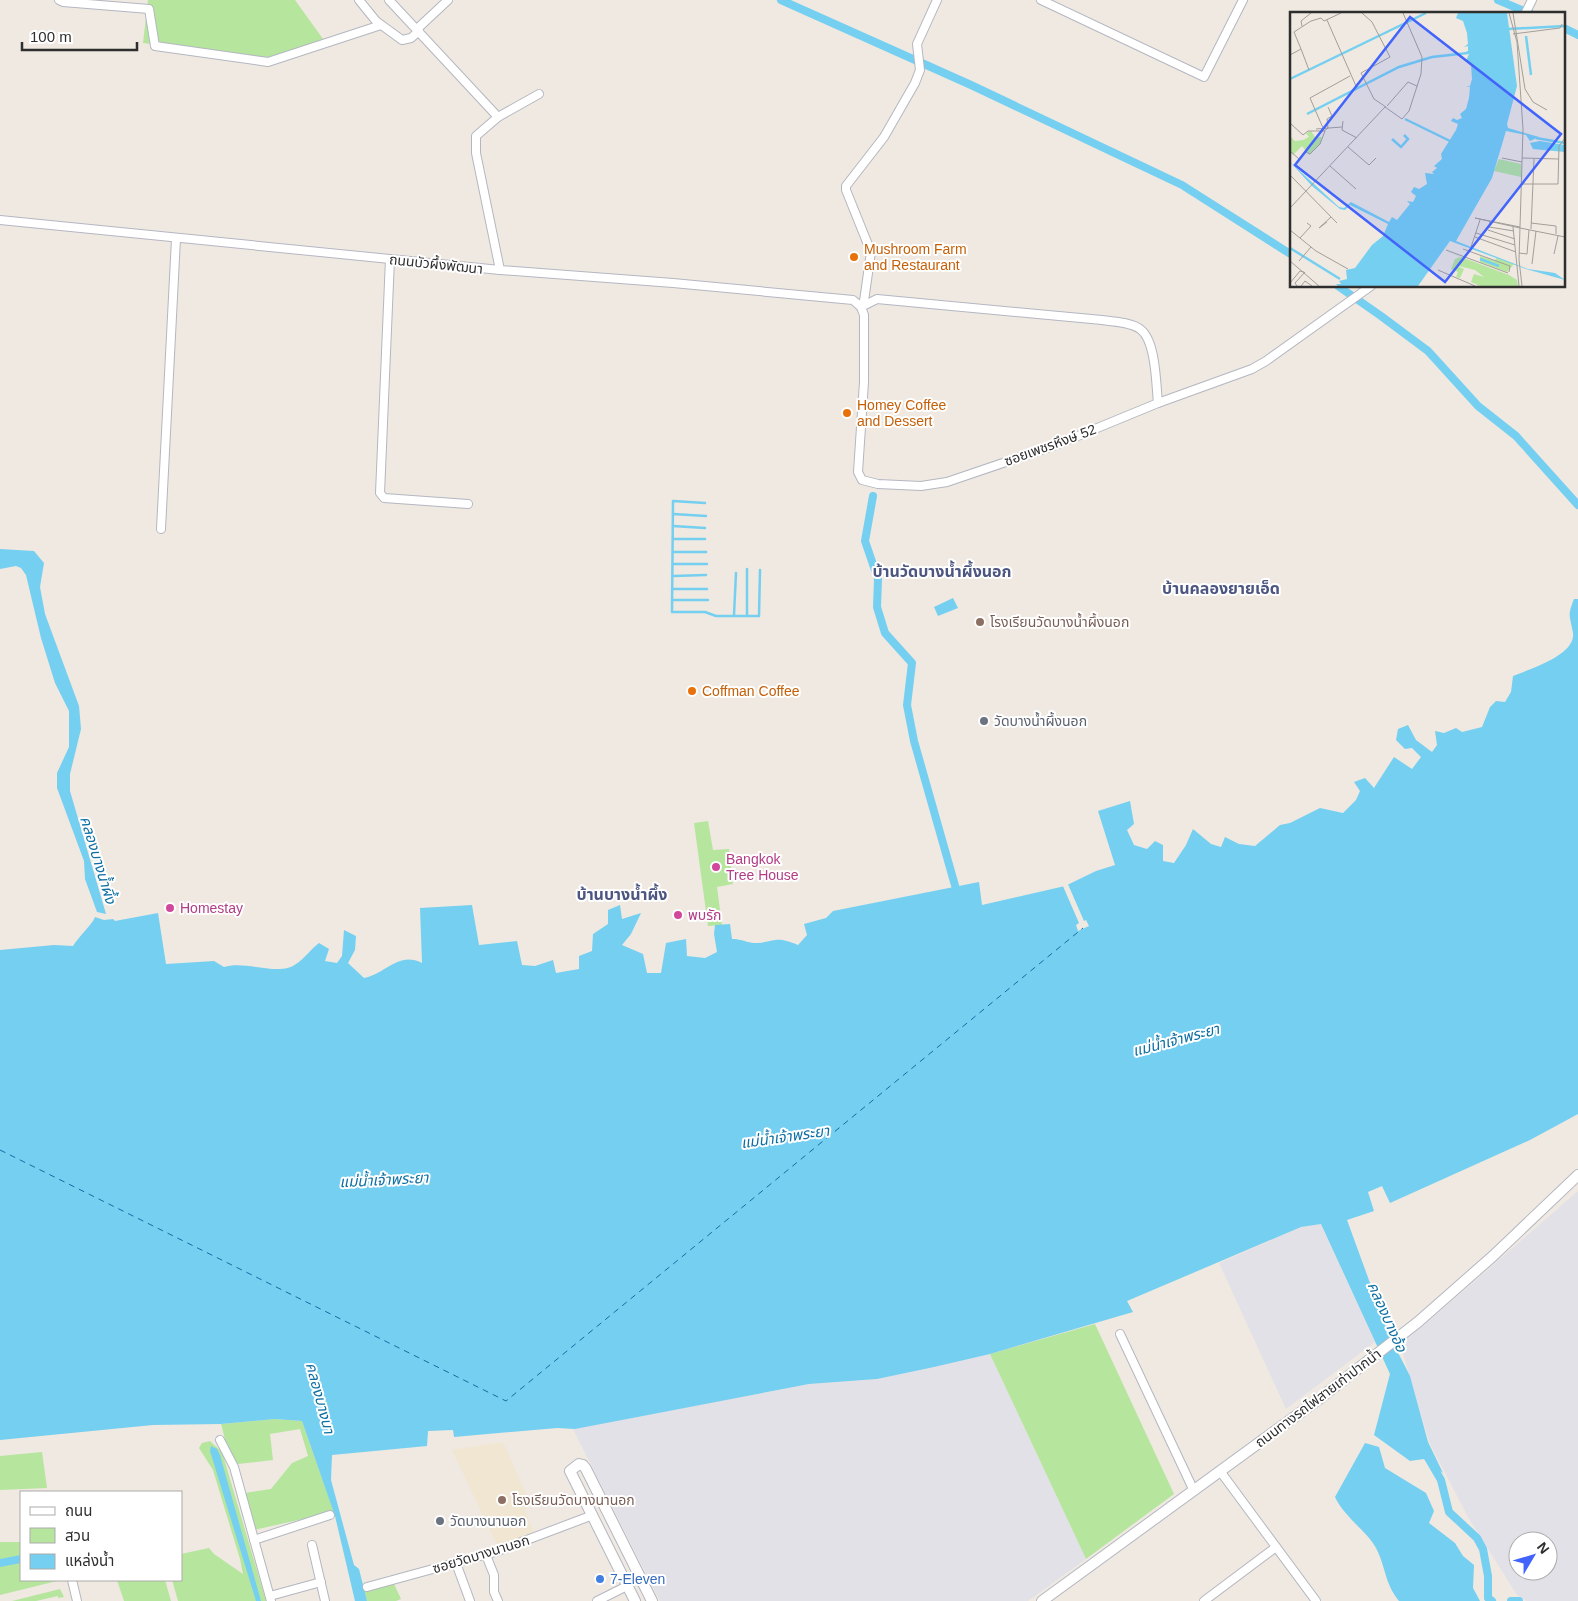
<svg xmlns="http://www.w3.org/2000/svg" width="1578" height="1601" font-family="Arial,'Noto Sans Thai',sans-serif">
<rect width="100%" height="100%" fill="#efe9e1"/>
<g fill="#e3e1e8" fill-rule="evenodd">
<path d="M1578,1191V1601H1526L1517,1595L1468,1517L1429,1442L1400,1343L1429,1321ZM1518,1541H1548V1571H1518Z"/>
<path d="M1321,1224L1375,1342L1286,1409L1219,1263L1301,1227Z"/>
<path d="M990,1354L1086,1559L1028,1601H660L573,1429L809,1384L877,1379Z"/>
</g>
<path fill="#f0e6d1" d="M503,1442L526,1494L529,1507L525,1509L534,1533L498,1547L452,1450Z"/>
<g fill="#b6e59e">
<path d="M148,0H295L323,39L270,58L143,43Z"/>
<path d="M708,821L713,850L729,849L733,884L717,887L722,925L708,926L694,823Z"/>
<path d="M1095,1324L1174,1494L1086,1559L990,1354Z"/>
<path d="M275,1419L302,1421L334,1512L254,1530L245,1493L271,1489L292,1463L308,1456L300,1429L270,1434L273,1460L238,1464C227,1458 225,1436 221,1424Z"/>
<path d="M210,1441L222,1452L266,1601H178L172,1580H181V1554L209,1548L214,1554L243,1574L240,1559L213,1470L199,1448L202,1443Z"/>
<path d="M42,1452L47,1488L0,1490V1456Z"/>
<path d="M0,1542H21V1580H61L0,1595Z"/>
<path d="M117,1580H165L171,1601H124Z"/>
<path d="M394,1584L401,1599L396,1601H367L364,1591Z"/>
<path d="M60,1589L64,1597L58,1598V1596L36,1601H12Z"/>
</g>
<g fill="#75cff0">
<path d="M0,549L34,551L44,563L40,587L45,614L79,706L81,729L70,774V791L106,914L97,912L85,879L84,861L57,788V773L69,747V711L55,683L41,638L26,575L21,568L16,566L0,569Z"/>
<path d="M953,598L958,608L938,616L934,607Z"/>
<path d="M1574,599H1578V1114L1530,1140L1390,1203L1382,1186L1368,1192L1374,1211L1347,1220L1389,1335L1410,1376L1428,1442L1443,1473L1424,1459L1410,1461L1374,1435L1390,1374L1321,1224L1301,1227L1127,1301L1133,1312L990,1354L934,1367L877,1379L809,1384L575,1429L557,1428L454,1437L453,1430L428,1431L427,1446L332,1455L331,1480L354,1565L359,1569L367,1601H355L335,1516L302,1421L275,1419L221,1424L153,1425L0,1440V950L54,945L73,946C79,936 92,925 95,917L104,920L113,919L115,921L158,913L166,964L214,961L224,967C246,960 279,977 296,964C304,959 311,949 319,943L329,949L325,961L337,963L342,956L344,930L356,936L355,950L348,963L364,978C386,974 398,951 422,963L420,908L472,905L479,945L517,941L522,965L535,966L553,960L556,973L579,969V956L592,951L593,934L608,924V910L620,905L622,919L641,913L631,934L622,945L643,954L647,973H661L666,943L686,939L687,956L705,958L717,952L714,934L715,925L730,924L732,939C740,938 749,944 759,943C779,940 777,937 798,945L807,935L804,924L826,918L833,911L979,882L982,905L1065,886L1096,871L1115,865L1098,811L1130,801L1134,824L1127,830L1134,845L1147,849L1155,841L1163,845V861L1174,863L1186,845L1193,829L1211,844L1221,847L1225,837L1239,844L1255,846L1280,825L1290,823L1320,808L1343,813L1356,800L1360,791L1354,782L1365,778L1374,788L1394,757L1412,769L1421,757L1412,748L1405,749L1396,740L1398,729L1408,725L1416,740L1432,752L1437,745L1435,731L1444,733L1456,728L1462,732L1482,727L1490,707L1496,701L1505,702L1511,692L1513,676C1530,669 1576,655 1573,633C1570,615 1567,617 1574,599Z"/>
<path d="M1365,1443L1379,1447L1385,1468L1426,1493L1434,1511L1429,1523L1455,1543L1463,1556L1474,1565L1473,1588L1480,1601H1399C1384,1582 1386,1567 1376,1548C1366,1530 1345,1518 1335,1497Z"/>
<path d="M211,1446L217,1449L220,1455L261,1601H256L210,1451Z"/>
<path d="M21,1555V1563L0,1567V1559Z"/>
</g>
<path fill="#efe9e1" d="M1067,882L1084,921L1086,920L1089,926L1078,931L1076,925L1079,923L1062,884Z"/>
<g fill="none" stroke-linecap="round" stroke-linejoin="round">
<g stroke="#75cff0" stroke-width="2.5">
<path d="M705,503L673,501L672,612H705L716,616H759L760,570"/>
<path d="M673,514L706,516"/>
<path d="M673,526L705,528"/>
<path d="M673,539H705"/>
<path d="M673,552H706"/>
<path d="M673,564H707"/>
<path d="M673,576L706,575"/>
<path d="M672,589H707"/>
<path d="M672,600H708"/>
<path d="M734,615L736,573"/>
<path d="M747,615V569"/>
</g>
<g stroke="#75cff0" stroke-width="8">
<path d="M781,0L971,85L1182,185L1292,255"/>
<path d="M1498,0L1531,14"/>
<path d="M1564,28L1578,35"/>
<path d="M1338,286L1381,316L1428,351L1478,406L1516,436L1578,505"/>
<path d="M873,496L865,541L878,579L877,607L885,633L912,663L907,705L914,741L958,896"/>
<path d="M1427,1456L1441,1480L1449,1512L1477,1538L1483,1549L1488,1576V1598L1492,1601"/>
<path d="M1511,1601H1519"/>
</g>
<path stroke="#0d6fa3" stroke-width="1" stroke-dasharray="6 5" stroke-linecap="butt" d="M0,1150L506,1401L1083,928"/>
<defs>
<g id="street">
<path d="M59,0L63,2L149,9L155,46L268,62L381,25"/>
<path d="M359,0L376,21L402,40L411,38L419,31"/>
<path d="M389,0L498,117"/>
<path d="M1041,0L1204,77L1243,0"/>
<path d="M1525,14L1532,0"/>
<path d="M417,29L448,0"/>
<path d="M0,220L500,270L673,283L853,300L861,307L864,315V382L858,472L862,480L878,484L921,486L947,482L1056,445L1158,403L1252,369L1266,361L1371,286"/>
<path d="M390,259L380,493L384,498L468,504"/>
<path d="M500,270L476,153V136L498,117L539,94"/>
<path d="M860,306L864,301L871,252L846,190V186L884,137L915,83L920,70L917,44L937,0"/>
<path d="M861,307L877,299L1102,320C1114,322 1131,322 1140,329C1156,340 1156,384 1158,403"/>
<path d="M161,529L176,239"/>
<path d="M1120,1334L1194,1491"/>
<path d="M220,1440L234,1467L271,1601"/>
<path d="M1220,1471L1316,1601"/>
<path d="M254,1540L330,1515"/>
<path d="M312,1545L325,1601"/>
<path d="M486,1555L494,1575V1592L498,1601"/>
<path d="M456,1563L470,1601"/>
<path d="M72,1580L77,1601"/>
<path d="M367,1587L495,1552L593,1515"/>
<path d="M270,1596L321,1582"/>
<path d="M597,1601L627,1586"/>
<path d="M1204,1601L1276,1547"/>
</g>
<g id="secondary">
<path d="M635,1601L570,1471L579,1464L583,1465L586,1469L652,1601"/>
<path d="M1042,1601L1319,1399L1418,1322L1493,1256L1578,1175"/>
</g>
</defs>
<use href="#street" stroke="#b4b7c1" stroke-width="10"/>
<use href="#secondary" stroke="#b4b7c1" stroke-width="12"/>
<use href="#street" stroke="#fff" stroke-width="8"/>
<use href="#secondary" stroke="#fff" stroke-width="10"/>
</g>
<g fill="#e8710a" stroke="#fff" stroke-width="2">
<circle cx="854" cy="257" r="5"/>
<circle cx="847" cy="413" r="5"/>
<circle cx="692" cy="691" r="5"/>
</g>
<g fill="#8d6e63" stroke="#fff" stroke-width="2">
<circle cx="980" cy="622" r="5"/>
<circle cx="502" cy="1500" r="5"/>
</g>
<g fill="#6b7280" stroke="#fff" stroke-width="2">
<circle cx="984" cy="721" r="5"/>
<circle cx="440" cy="1521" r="5"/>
</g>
<g fill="#d1479c" stroke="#fff" stroke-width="2">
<circle cx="716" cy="867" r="5"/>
<circle cx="170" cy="908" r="5"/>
<circle cx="678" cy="915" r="5"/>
</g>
<circle fill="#3f7fe0" stroke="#fff" stroke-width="2" cx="600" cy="1579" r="5"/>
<g text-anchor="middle" stroke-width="4" stroke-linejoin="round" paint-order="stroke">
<g font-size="14" fill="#c56008" stroke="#fff" text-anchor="start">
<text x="864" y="254">Mushroom Farm<tspan x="864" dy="16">and Restaurant</tspan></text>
<text x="857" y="410">Homey Coffee<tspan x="857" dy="16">and Dessert</tspan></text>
<text x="702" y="696">Coffman Coffee</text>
</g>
<g font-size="14" fill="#2e2e2e" stroke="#fff">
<text transform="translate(436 264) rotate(6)" y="5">ถนนบัวผึ้งพัฒนา</text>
<text transform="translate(1050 445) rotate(-20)" y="5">ซอยเพชรหึงษ์ 52</text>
<text transform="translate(1318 1398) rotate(-37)" y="5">ถนนทางรถไฟสายเก่าปากน้ำ</text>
<text transform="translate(481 1554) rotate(-17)" y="5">ซอยวัดบางนานอก</text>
</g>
<g font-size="14" fill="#785e54" stroke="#fff" text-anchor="start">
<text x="990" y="627">โรงเรียนวัดบางน้ำผึ้งนอก</text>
<text x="512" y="1505">โรงเรียนวัดบางนานอก</text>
</g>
<g font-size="14" fill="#5b616d" stroke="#fff" text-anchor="start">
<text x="994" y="726">วัดบางน้ำผึ้งนอก</text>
<text x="450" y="1526">วัดบางนานอก</text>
</g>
<g font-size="14" fill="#b23c85" stroke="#fff" text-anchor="start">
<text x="726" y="864">Bangkok<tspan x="726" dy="16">Tree House</tspan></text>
<text x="180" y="913">Homestay</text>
<text x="688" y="920">พบรัก</text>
</g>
<g font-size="14" fill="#366cbe" stroke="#fff" text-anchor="start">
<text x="610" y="1584">7-Eleven</text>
</g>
<g font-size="15" font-style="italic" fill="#0d6fa3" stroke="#fff">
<text transform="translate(98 860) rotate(73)" y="5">คลองบางน้ำผึ้ง</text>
<text transform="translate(1176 1040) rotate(-15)" y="5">แม่น้ำเจ้าพระยา</text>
<text transform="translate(785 1137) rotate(-8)" y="5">แม่น้ำเจ้าพระยา</text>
<text transform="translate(384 1180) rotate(-3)" y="5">แม่น้ำเจ้าพระยา</text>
<text transform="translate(1387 1317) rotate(66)" y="5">คลองบางอ้อ</text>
<text transform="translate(320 1398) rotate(75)" y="5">คลองบางนา</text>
</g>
<g font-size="16" font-weight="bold" fill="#4d5680" stroke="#fff">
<text x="942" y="577">บ้านวัดบางน้ำผึ้งนอก</text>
<text x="1221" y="594">บ้านคลองยายเอ็ด</text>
<text x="622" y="900">บ้านบางน้ำผึ้ง</text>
</g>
</g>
<g transform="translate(1290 12)">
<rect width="275" height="275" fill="#efe9e1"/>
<path d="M21,119L25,125H32L30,132L19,143L12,134L3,143L0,140V124L5,129L13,128L19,125L16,121ZM209,147L231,152V165L204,159ZM155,239L219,263L227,268L228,274H190L181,270L184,262L194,265L185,258L165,253L174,257L170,266L166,265L168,260L161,257L165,247L170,245ZM190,244L205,249L206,246L224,252L217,260L190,250Z" fill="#b6e59e"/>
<path d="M168,1H217L227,74L217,112L218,116L249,125L240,129L236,123L216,119L202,166L166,229L238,257L265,261L275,268L236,257L160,229L128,274H48L46,272H51L49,269L57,267L56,258L65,256L82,233L93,224L98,212L60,193L55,198L50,197L22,174L0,150L49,195L54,196L61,190L99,210L102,205L107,208L120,192L117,189L123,190L126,184L121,180L124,175L129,177L137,172L135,161L144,162L142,160L147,156L144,154L152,147L151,142L166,118L168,112L161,109L163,106L167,108L172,106L170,102L176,97L179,86L180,75H176L180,74L182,67L181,53L176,49L179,42L173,41L178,39V34L174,35L178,32L177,21L173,9L166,6ZM250,129L275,133V140L243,137L240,131Z" fill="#75cff0"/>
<path fill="none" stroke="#75cff0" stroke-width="2.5" d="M218,17L275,14M236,24L241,63M0,67L136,1M17,102L109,55L142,45L178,41M115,107L160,129M246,126L275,131M102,127L111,135L118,127L114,123M0,236L50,267M190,247L209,254M64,261L173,208L171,119"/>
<path fill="none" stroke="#a29e99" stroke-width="1" d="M72,1L82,10L100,45L71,61L84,87L96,95M219,1L227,30L233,117L229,248L232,274M223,1L235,77L243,90L257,98M37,8L66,74M12,14L11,9L21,1M223,22L270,16L272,12M11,37L19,58M0,43L11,37L4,20L21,9L31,6L34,9L51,1M97,94L118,70L127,74M53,109L52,118L67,126M0,111L13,123L18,119H34L38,116M33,116L20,86L60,64M38,116L37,107L42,104L38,95M26,117L52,115M58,135L79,153L86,146M0,139L9,147L16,140L20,142L30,132L35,119M212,146L232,150M232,146L269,147M40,154L66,177M0,163L47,211M232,172H268L269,134L275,126M0,196L95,95L112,107L119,99L131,62L132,45L113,1M37,210L29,216L41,205M200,210L199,215L224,219M241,211L266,214V222M223,215L229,274M230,216L185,206L230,215M230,216L275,225M241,217L244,147M0,218L26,239L58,257M198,218L225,227M186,221L225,233M185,225L226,240M10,226L21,214L17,211M181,235L190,208M173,237L220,254L219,260M156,238L218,261M229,241L237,242L239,218M264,242L268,224M0,249L29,274M9,249L21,235M242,252L246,219M148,258L185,274M0,271L10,259L14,260M7,274L5,271L15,260M11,274L15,269L22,274"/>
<path fill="#4264fb" fill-opacity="0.15" stroke="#4264fb" stroke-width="2.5" d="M120,5L271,122L155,270L5,153Z"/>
<rect width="275" height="275" fill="none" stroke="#2e2e2e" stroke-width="2.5"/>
</g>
<rect x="20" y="1491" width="162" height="90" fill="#ffffff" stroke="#ababab"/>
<rect x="30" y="1507" width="25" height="8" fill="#ffffff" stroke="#ababab"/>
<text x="65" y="1516" font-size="15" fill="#2e2e2e">ถนน</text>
<rect x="30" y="1528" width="25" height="15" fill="#b6e59e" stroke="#ababab"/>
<text x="65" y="1541" font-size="15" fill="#2e2e2e">สวน</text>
<rect x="30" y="1554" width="25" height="15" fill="#75cff0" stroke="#ababab"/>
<text x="65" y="1566" font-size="15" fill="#2e2e2e">แหล่งน้ำ</text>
<g transform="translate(1533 1556) rotate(52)"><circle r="24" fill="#ffffff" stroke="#ababab"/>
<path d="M0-4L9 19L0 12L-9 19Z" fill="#4264fb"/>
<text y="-8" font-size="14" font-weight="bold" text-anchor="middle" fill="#2e2e2e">N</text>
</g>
<path d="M22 42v8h115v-8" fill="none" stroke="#2e2e2e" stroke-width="2.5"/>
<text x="30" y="42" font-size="15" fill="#2e2e2e" stroke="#ffffff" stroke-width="4" paint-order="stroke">100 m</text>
</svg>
